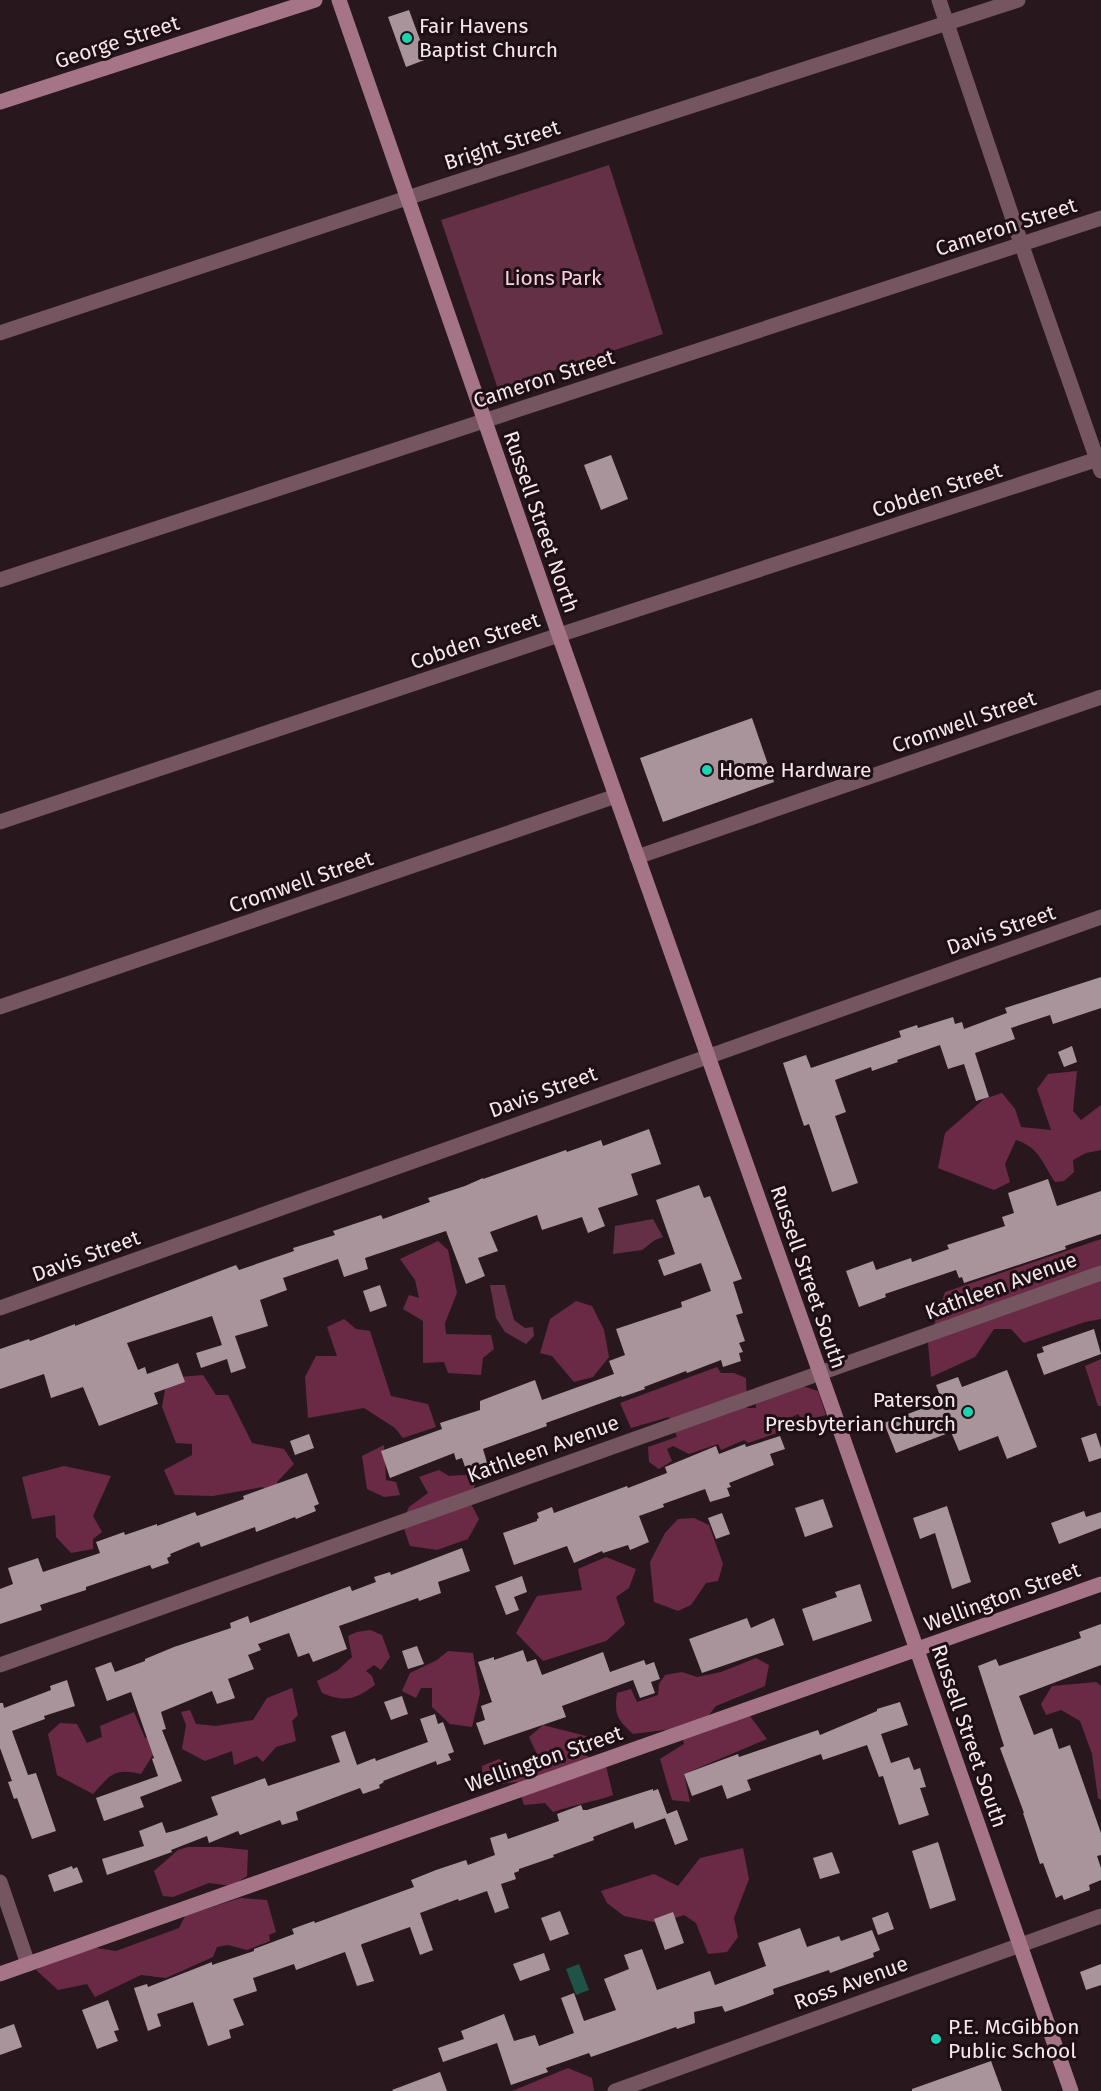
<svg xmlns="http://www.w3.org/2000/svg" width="1101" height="2091" font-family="'Fira Sans',sans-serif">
<rect width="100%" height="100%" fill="#28181e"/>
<g fill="#633045">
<path d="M609,165L663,334L498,389L441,220Z"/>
<path d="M653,1219L663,1237L655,1240L642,1250L613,1254L615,1226Z"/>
<path d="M490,1285H505L514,1320L525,1328L533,1327L534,1336L526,1344L505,1332L496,1318Z"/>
</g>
<g fill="#6a2a46">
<path d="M1077,1071L1073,1111L1081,1120L1101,1105V1150L1086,1153L1073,1160L1074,1172L1064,1181L1055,1182C1042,1163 1040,1148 1016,1140L1005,1164L1010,1182L994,1190L938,1168L945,1133L984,1099L1002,1093L1015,1109L1021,1127L1051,1130L1037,1089L1048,1074Z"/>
<path d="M1101,1239V1319L1085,1322L1024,1343L1011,1329H994L975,1357L931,1377L928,1343L945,1292Z"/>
<path d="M438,1241L448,1250L457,1293L445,1323L446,1334L491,1335L494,1349L483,1358L481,1375L448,1373L444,1362L423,1363V1321L403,1309L409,1295L419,1298L415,1280L400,1259Z"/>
<path d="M576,1301L592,1306L604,1330L609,1357L593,1377L574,1382L552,1356L540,1353L550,1319Z"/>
<path d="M344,1319L356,1329L370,1331L391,1396L428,1404L436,1427L403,1438L395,1428L364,1408L308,1418L305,1377L316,1356H337L327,1327Z"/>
<path d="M1101,1359V1406H1098L1085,1366Z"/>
<path d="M717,1367L721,1373H734L746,1378L747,1408H756L755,1388L781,1379L818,1391L826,1415L803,1421L798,1414L778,1424L777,1433L748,1443L744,1440L721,1450L718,1444L689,1454L673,1446L667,1449L672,1461L659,1469L649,1462L648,1447L677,1437L669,1417L631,1428L620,1403Z"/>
<path d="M203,1375L216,1395H228L252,1443L284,1449L294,1464L277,1482L280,1490L268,1494L263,1487L213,1496L175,1495L164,1470L192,1455V1444L176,1443L162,1407L167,1378Z"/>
<path d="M384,1445L386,1480L396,1482L400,1495L384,1497L367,1489L362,1456Z"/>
<path d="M64,1466L111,1476L93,1516L102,1532L93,1539V1549L71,1553L56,1537L55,1515L32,1519L22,1477Z"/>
<path d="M439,1470L449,1476L478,1474L470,1502L479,1519L468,1539L437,1550L410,1546L402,1523L409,1507L428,1493L419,1477Z"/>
<path d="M694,1518L709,1525L723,1564L718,1581L706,1583L691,1605L678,1611L654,1602L650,1562L665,1533L678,1519Z"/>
<path d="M606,1557L636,1569L629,1588L616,1597L625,1624L606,1641L543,1661L516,1633L537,1596L582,1590L578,1569Z"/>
<path d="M370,1630L382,1635L390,1657L381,1670L374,1665L366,1671L372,1676L375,1685C356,1699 346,1703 322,1693L317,1681L338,1670L352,1657L348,1636L357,1632Z"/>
<path d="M448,1651L473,1653L480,1693L472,1727L450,1724L432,1707V1688H421L416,1698L402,1691L410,1673L437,1660Z"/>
<path d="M756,1658L769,1665L765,1686L716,1706L708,1716H750L767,1739L684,1774L690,1802L672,1800L660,1759L684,1744L680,1728L633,1734C617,1719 614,1715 617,1693L631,1689L637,1702L658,1695L659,1684L665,1675L682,1672L697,1677L721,1672Z"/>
<path d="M1096,1682L1101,1686V1800L1098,1798L1092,1754L1080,1721L1061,1710L1046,1715L1041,1704L1052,1686Z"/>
<path d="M292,1688L298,1715L292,1721L296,1741L276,1747L263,1762L257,1756L234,1765L232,1751L205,1761L182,1749L186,1725L181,1712L190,1710L196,1724L216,1726L253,1720L267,1698Z"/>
<path d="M134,1712L145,1738L153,1736L156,1750L141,1774C114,1768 111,1774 93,1794L57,1775L48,1734L60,1723L77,1724L87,1743L102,1737L100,1726Z"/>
<path d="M543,1725L586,1736L585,1755L606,1766L613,1795C593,1802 573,1805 553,1812L545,1803L524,1805L517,1782L483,1786L482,1766L499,1759L518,1771L544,1769L529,1737Z"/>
<path d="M188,1847H220L248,1850L247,1876L232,1886L209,1883L173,1897L163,1896L154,1871L178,1850Z"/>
<path d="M743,1848L749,1879L734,1918L738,1937L727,1952L708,1954L696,1923L684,1915L659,1923L624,1916L607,1903L601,1891L654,1874L678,1886L700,1858Z"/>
<path d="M240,1898L267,1900L276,1932L269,1935L270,1941L247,1950L228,1945L217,1947L213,1957L166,1978L141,1975L95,1997L87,1984L58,1990L36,1970L44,1964L96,1948L116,1951L179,1928L185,1916Z"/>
<path d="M568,2068L592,2078L594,2091H512Z"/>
</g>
<path fill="#205347" d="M579,1964L589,1990L576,1995L566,1969Z"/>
<g fill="#aa949c">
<path d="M409,10L427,59L406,67L388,17Z"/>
<path d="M611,455L628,499L601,510L584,465Z"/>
<path d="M752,718L774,782L663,822L640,758Z"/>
<path d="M1101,977V1008L1053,1024L1050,1015L1011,1028L1015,1039L975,1053L989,1097L976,1101L964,1064L948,1069L940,1045L897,1060L898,1062L872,1071L871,1067L835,1080L846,1112L835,1116L858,1183L832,1192L809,1124L804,1126L783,1063L806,1055L811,1068L901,1037L899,1031L917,1025L918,1028L953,1017L955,1024L962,1022L964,1029L1007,1013L1005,1008Z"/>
<path d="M1072,1046L1077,1062L1064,1067L1058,1052Z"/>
<path d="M649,1129L661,1164L631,1174L638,1195L598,1208L605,1226L588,1233L582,1217L542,1230L537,1215L490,1232L498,1251L478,1258L485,1276L466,1284L446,1231L365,1258L368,1269L344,1277L338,1259L283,1278L287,1290L260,1300L268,1326L235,1336L246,1368L231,1373L227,1359L201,1368L196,1353L222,1345L212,1316L127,1343L138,1370L145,1367L147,1374L178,1363L185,1382L154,1393L158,1404L99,1426L83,1387L51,1398L44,1374L0,1389V1349L29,1339L30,1341L75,1324V1326L236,1265L239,1270L294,1251L293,1248L335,1235L333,1231L381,1215L383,1219L430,1202L428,1198L465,1186L483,1178V1179L566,1150L567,1152L601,1140L603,1146Z"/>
<path d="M1048,1179L1057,1206L1101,1191V1234L1065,1246L1066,1249L964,1283L962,1277L959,1278L956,1270L885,1294L886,1297L859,1307L846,1271L873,1261L876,1270L911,1258L912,1262L949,1249L947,1245L1005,1226L1002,1217L1014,1213L1008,1193Z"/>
<path d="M699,1185L704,1198L710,1196L742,1279L733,1282L743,1313L736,1315L745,1341L739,1343L743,1352L739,1353L741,1361L723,1367L721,1360L687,1373L686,1371L644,1387L645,1389L622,1397L621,1396L546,1423L547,1426L483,1449L488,1466L467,1473L462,1458L456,1460L454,1453L390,1478L381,1451L442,1429L440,1423L480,1410V1401L535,1380L542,1400L614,1374L609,1361L625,1355L616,1329L682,1307L681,1302L711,1291L701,1263L664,1276L658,1260L675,1254L656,1200Z"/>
<path d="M380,1285L387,1306L370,1312L363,1291Z"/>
<path d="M1094,1329L1101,1354L1044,1375L1037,1356V1354L1044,1352L1042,1347Z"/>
<path d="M1007,1370L1037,1447L1007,1459L998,1436L959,1451L951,1432L896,1453L884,1423L942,1401L936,1385L958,1377L962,1387Z"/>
<path d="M1096,1433L1101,1448V1458L1089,1462L1081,1438Z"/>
<path d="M309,1434L314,1448L295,1455L290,1441Z"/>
<path d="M780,1436L785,1449L770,1454L774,1465L729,1483L731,1487L727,1488L730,1496L710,1502L705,1489L663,1504L664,1507L639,1516L649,1542L630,1550L628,1545L603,1553L602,1551L574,1563L567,1546L514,1565L503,1533L537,1521V1519L539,1518L537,1513L552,1507L554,1513L627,1486L628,1488L667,1473L665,1467L716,1446L719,1454L745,1444L746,1447Z"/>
<path d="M307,1473L319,1504L314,1506L316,1511L296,1519L295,1517L256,1532L255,1527L201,1547L199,1542L170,1554L171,1556L167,1558L169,1563L152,1569L150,1565L86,1587V1590L40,1605L42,1610L0,1624V1589L13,1584L8,1568L38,1558L43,1572L100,1553L96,1542L124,1532L125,1535L157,1524V1526L195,1512L197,1516L244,1499L243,1496Z"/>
<path d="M823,1499L833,1527L805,1537L795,1508Z"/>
<path d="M947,1506L971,1582L952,1589L935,1533L920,1539L913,1518Z"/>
<path d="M1084,1511L1086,1517L1101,1512V1528L1059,1544L1051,1523Z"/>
<path d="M722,1513L730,1534L716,1539L708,1518Z"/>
<path d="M462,1548L470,1571L438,1582L441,1593L419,1601L418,1598L339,1626L347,1649L313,1662L309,1653L298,1657L289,1633L258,1644L261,1650L248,1655L254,1669L228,1679L235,1698L217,1704L212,1691L161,1712L166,1729L162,1730L182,1781L140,1797L144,1807L104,1821L96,1798L158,1776L152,1759L154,1758L131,1692L107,1701L95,1668L111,1662L115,1672L145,1661V1659L174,1647L231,1628L230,1623L248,1616L250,1623L350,1586L352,1591L376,1582L374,1577L390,1572L391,1575Z"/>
<path d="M522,1576L527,1592L514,1597L519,1610L506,1615L495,1586Z"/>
<path d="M860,1584L872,1621L813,1641L802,1609L837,1597L835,1592Z"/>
<path d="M747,1618L751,1628L774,1618L784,1645L702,1673L689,1639Z"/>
<path d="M1101,1624V1665L1019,1696L1034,1735L1052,1728L1059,1749L1070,1745L1101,1833V1855L1097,1856L1101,1868V1880L1089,1885L1090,1890L1064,1900L1062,1895L1056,1898L1043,1863L1040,1864L1023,1813H1024L1000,1748L1004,1746L978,1666L996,1659L999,1666L1081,1638L1079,1632Z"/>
<path d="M417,1646L424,1664L408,1669L402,1651Z"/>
<path d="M523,1650L527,1662L536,1659L542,1675L603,1652L610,1672L644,1660L646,1665L654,1662L660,1679L651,1682L655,1693L640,1698L633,1680L562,1706L566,1717L484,1745L476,1723L485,1720L481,1706L492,1702L478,1662L494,1657V1660Z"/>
<path d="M67,1680L75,1706L44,1716L45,1719L12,1731L28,1775L36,1773L56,1831L32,1839L17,1798L14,1799L8,1782L12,1781L0,1748V1703H3L4,1708L51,1690L50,1686Z"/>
<path d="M402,1696L408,1714L391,1720L384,1702Z"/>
<path d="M900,1702L908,1725L881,1734L891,1763L909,1757L914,1770L920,1768L926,1787L920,1788L929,1815L899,1825L883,1776L879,1777L867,1745L823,1760L821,1754L747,1780L751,1790L727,1799L722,1785L692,1796L684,1774L738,1754L739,1757L818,1730L820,1735L877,1711V1709Z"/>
<path d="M435,1714L438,1724L443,1722L454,1752L448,1754L451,1760L437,1765L436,1761L383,1781L384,1782L379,1785L380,1788L363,1794L360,1788L296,1812L298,1820L282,1825L280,1820L240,1835L238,1831L209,1843L207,1836L171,1850L172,1852L107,1875L102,1859L144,1846L139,1831L162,1822L166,1833L177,1830L218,1815L211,1797L265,1778L268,1786L340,1762L331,1736L345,1731L357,1765L375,1758L376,1761L428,1742L420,1719Z"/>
<path d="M653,1789V1791L658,1789L667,1814L677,1810L688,1840L675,1845L665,1818L635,1829L633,1822L593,1837L594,1840L553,1855L554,1857L519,1869V1871L514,1873L516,1879L501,1884L509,1908L495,1913L487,1891L459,1901L458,1899L420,1913L433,1950L420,1955L410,1927L362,1944L361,1945L374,1981L357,1986L345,1952L296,1970L294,1964L253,1978L257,1991L233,1999L244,2025L229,2030L231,2038L208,2046L193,2002L157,2014L161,2026L148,2031L134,1988L147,1984L148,1987L212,1962V1965L254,1951V1949L294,1934L292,1929L314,1921L315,1923L414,1887L411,1880L436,1870L466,1860L468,1865L495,1855L490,1838L506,1833L508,1839L559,1821L557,1814L581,1805L583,1810H587Z"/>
<path d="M938,1842L956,1900L930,1909L912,1851Z"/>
<path d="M832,1852L840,1873L820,1879L813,1858Z"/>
<path d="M72,1866L73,1869L77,1867L83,1882L54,1892L48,1875Z"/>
<path d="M560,1911L569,1934L550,1941L541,1918Z"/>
<path d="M673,1912L684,1943L665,1950L654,1919Z"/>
<path d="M888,1912L894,1929L878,1935L872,1918Z"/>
<path d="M800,1928L807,1947L839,1936L841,1941L872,1930L880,1950L873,1953L874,1957L830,1973L829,1970L773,1989L774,1994L745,2005L725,2012L722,2006L694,2012L695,2023L677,2029L676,2027L591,2057L589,2053L546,2068L548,2072L511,2085L497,2043L443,2062L438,2048L464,2039L461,2031L504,2014L514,2041L535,2035L539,2046L574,2033L561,1998L574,1993L584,2021L616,2010L604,1979L629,1969L624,1955L642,1949L657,1990L710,1971L715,1985L766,1966L758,1943Z"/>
<path d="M544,1953L550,1970L520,1981L513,1964Z"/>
<path d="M1101,1964V1985L1086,1990L1080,1972Z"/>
<path d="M108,2000L119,2030L114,2031L118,2041L97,2049L82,2010Z"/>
<path d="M14,2024L22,2047L0,2055V2029Z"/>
<path d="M991,2061L1002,2091H912V2089Z"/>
<path d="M440,2072L447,2091H393L392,2090Z"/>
</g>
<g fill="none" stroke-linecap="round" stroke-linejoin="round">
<g stroke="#745560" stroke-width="15">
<path d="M939,0L1021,243L1101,471"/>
<path d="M0,333L407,198L1018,0"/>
<path d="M0,580L1101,218"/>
<path d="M0,822L559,635L1101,458"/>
<path d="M637,857L1101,697"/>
<path d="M0,1007L616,796"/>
<path d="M0,1308L1101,917"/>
<path d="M0,1665L1101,1273"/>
<path d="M0,1882L28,1964"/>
<path d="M615,2091L1101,1916"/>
</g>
<g stroke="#a57486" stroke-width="15">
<path d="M339,0L559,635L830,1401L1071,2091"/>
<path d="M0,102L315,0"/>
<path d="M0,1974L1101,1584"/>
</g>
</g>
<g fill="#1ad5b2" stroke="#1e0f15" stroke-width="2">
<circle cx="407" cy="38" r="6"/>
<circle cx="707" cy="770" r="6"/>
<circle cx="968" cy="1412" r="6"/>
<circle cx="936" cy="2039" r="6"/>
</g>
<g text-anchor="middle" stroke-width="6" stroke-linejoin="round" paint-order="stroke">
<g font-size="21" fill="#f4e8ec" stroke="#1e0f15" text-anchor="start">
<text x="419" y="33">Fair Havens<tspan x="419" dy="24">Baptist Church</tspan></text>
<text x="719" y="777">Home Hardware</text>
<text x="956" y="1407" text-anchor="end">Paterson<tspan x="956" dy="24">Presbyterian Church</tspan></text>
<text x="948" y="2034">P.E. McGibbon<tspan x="948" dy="24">Public School</tspan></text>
</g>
<g font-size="21" fill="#f4e8ec" stroke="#1e0f15">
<text transform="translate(117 42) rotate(-18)" y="7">George Street</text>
<text transform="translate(502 145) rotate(-18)" y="7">Bright Street</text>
<text transform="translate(1006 227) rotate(-18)" y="7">Cameron Street</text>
<text transform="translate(544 379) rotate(-18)" y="7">Cameron Street</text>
<text transform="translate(937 490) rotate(-18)" y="7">Cobden Street</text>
<text transform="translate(541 522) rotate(71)" y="7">Russell Street North</text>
<text transform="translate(475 641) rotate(-19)" y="7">Cobden Street</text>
<text transform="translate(964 722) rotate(-19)" y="7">Cromwell Street</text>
<text transform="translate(301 882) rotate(-19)" y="7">Cromwell Street</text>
<text transform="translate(1001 930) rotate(-19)" y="7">Davis Street</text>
<text transform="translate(543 1092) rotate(-20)" y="7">Davis Street</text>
<text transform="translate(86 1256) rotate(-20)" y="7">Davis Street</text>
<text transform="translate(808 1277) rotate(71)" y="7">Russell Street South</text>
<text transform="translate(1001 1286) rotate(-20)" y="7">Kathleen Avenue</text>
<text transform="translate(543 1449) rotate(-20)" y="7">Kathleen Avenue</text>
<text transform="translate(1002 1597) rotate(-20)" y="7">Wellington Street</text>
<text transform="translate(969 1736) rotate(71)" y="7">Russell Street South</text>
<text transform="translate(544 1759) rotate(-19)" y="7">Wellington Street</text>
<text transform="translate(851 1983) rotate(-20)" y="7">Ross Avenue</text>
</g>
<g font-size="21" fill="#f9cfde" stroke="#1e0f15">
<text x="553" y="285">Lions Park</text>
</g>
</g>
</svg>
